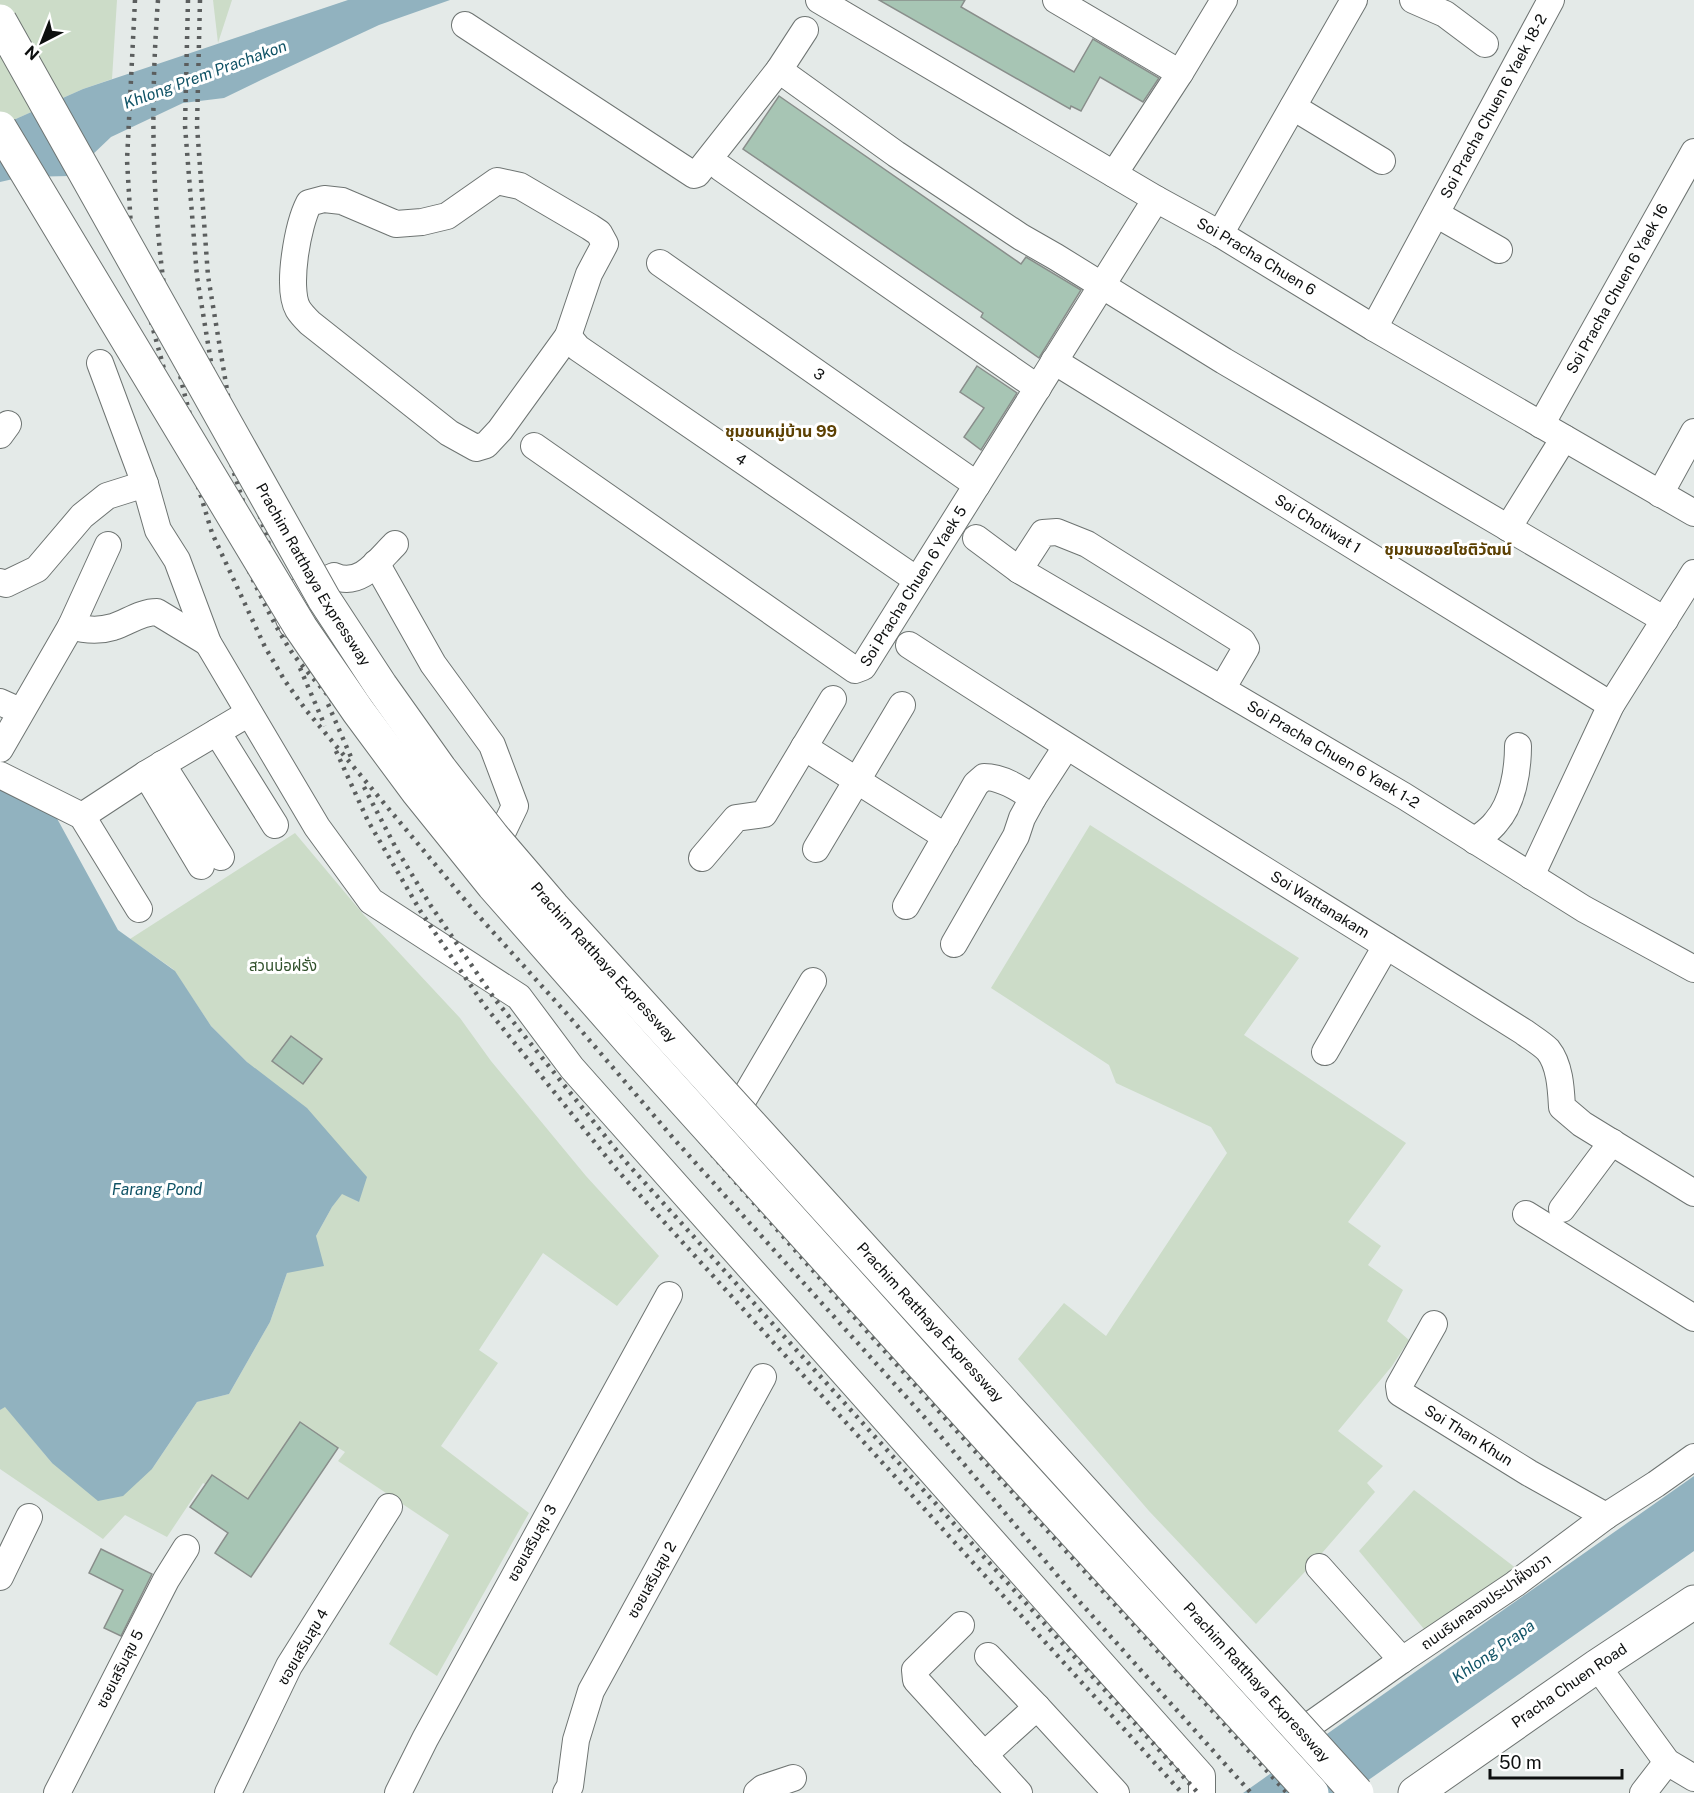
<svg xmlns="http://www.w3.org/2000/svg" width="1694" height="1793" font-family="'Public Sans','Noto Sans Thai',sans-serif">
<rect width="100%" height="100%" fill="#e4eae8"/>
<g fill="#ccdcc8">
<path d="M0,0H117L112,79L83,89L0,126Z"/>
<path d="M213,0H232L218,43Z"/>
<path d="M1090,825L1299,958L1244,1035L1406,1143L1348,1222L1381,1246L1368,1265L1403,1290L1387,1321L1409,1340L1392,1366L1338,1431L1383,1466L1367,1483L1375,1492L1316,1560L1256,1624L1149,1511L1018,1359L1064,1303L1106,1336L1227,1153L1211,1127L1116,1083L1109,1065L991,988Z"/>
<path d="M295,833L363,914L460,1018L491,1061L586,1176L659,1256L617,1306L543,1253L479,1350L498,1363L441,1446L529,1513L437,1676L389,1644L449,1535L338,1461L345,1452L308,1429L255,1512L203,1483L167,1537L125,1515L103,1539L0,1469V1410L5,1406L52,1463L152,1469L197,1402L229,1394L270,1322L287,1273L316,1236L332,1207L342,1193L359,1202L247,1062L211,1026L173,969L130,939Z"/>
<path d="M1414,1490L1521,1572L1424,1629L1359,1551Z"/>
</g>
<g fill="#91b2bf">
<path d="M348,0H450L379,25L261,80L224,98L183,103L111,137L70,176L22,177L0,182V126L83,89Z"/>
<path d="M0,786L54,813L118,930L175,971L211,1026L247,1062L307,1108L367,1177L359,1202L342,1194L332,1207L316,1236L324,1266L287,1273L270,1322L229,1394L197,1402L152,1469L123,1496L98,1501L52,1463L5,1407L0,1410Z"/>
<path d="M1694,1476V1551L1350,1793H1243Z"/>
</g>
<g fill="#a7c5b4" stroke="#898e8b" stroke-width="1.5">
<path d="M879,0H965L961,7L1074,72L1093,39L1159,78L1143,102L1100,77L1081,111L1071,106L1070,109Z"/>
<path d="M779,96L1021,264L1026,257L1081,290L1039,358L981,317L983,313L743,149Z"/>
<path d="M977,366L1017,393L981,450L964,437L984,408L960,392Z"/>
<path d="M291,1036L322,1059L303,1084L272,1061Z"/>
<path d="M300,1422L338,1448L251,1577L215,1553L228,1533L190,1507L212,1475L248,1499Z"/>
<path d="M101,1549L152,1574L121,1636L104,1628L123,1590L89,1573Z"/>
</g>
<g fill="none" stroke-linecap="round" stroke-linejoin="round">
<defs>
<g id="minor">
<path id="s1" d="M819,0L1156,199L1220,234L1374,328L1694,513"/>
<path d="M1056,0L1180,73"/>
<path d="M1413,0L1445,14L1485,44"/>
<path d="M465,25L694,175L697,174L779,70L805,30"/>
<path d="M779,70L896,154L1021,237L1056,257L1224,361L1665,620"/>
<path d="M1293,107L1382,161"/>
<path d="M721,168L1038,388"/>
<path d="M1114,174L1180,73L1224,0"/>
<path d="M497,181L520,186L590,227L599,233L605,244L589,274L568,336L500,430L486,445L476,448L449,433L310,323C306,319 301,314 298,309C286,288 298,224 309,203L324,199L342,201L396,224L422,222L447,216Z"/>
<path d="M1436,214L1499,250"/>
<path d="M1220,234L1354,0"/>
<path id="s2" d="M660,263L977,485"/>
<path id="s3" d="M1374,328L1551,0"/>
<path id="s4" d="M568,336L578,348L917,580"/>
<path id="s5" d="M1054,361L1611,705"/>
<path d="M100,363L145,484L158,530L177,560L208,643L317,827L371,901L519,997L572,1068L1202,1776V1793"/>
<path id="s6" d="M1541,425L1694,152"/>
<path d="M0,435L8,424"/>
<path id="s7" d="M534,446L855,670L863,667L1156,199"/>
<path d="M1660,494L1694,432"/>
<path d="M1508,528L1564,438"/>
<path id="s8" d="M976,538L1019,570L1404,796L1584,909L1694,969"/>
<path d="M376,563L433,664L492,745L515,806L491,856"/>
<path d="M1019,570L1043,533L1057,532L1087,544L1242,641L1246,648L1222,689"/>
<path d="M0,582L6,584L37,569L82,516L107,496L145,484"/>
<path d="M292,625L289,619L295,599L299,591L334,576C360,588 378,561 395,544"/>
<path d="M71,626C84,630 100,631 113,627C128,622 141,612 157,612L208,643"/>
<path id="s9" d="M909,645C1112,777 1319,903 1524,1032C1532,1038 1541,1043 1548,1050C1560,1065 1561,1089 1562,1107L1582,1124L1694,1193"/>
<path d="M0,702L20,711"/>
<path d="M217,732L275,825"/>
<path d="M804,747L946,837"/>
<path d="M0,749L71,626L108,545"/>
<path d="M162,764L221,857"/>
<path d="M146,774L201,866"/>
<path d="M0,775L82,816L139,909"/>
<path d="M82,816L146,774L249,713"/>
<path d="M1475,841C1482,835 1491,829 1496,822C1513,803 1518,770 1518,746"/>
<path d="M816,849L902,705"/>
<path d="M702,858L736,818L764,814L833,699"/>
<path d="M1531,876L1611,705L1694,573"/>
<path d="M906,906L976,784L984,777C1002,777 1019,788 1033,798L1066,747"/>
<path d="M954,944L1016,836L1022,818L1033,798"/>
<path d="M1325,1052L1386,946"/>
<path d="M729,1124L813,981"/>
<path d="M1562,1209L1612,1142"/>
<path d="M1526,1214L1694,1318"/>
<path id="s10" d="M1434,1324L1399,1386L1400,1393L1529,1473L1606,1516"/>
<path d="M1319,1567L1402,1660"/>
<path d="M0,1577L29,1517"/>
<path d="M961,1625L915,1670L916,1680L1019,1793"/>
<path d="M988,1656L1037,1707"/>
<path d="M1597,1666L1667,1762L1694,1778"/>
<path d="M1286,1742L1402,1660L1515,1584L1606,1516L1656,1484L1694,1457"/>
<path d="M984,1755L1037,1707L1116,1793"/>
<path d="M57,1793L166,1580L186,1548"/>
<path d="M228,1793L289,1666L389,1507"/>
<path d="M398,1793L425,1739L669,1295"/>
<path d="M566,1793L570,1786L576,1740L591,1691L763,1377"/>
<path d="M757,1793L763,1788L793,1778"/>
<path d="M1643,1793L1667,1762"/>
</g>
<g id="major">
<path id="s11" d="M1415,1793L1597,1666L1694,1602"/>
</g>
</defs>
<use href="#minor" stroke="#6e7472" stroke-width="28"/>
<use href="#major" stroke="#6e7472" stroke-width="35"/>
<use href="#minor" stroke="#fff" stroke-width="26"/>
<use href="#major" stroke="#fff" stroke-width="33"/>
<g stroke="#5b5e5e" stroke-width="4.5" stroke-dasharray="3 6" stroke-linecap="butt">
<path d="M135,0L127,160L131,228L143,293L181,430L212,533L265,647L285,681L306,710L475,912L567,1014L674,1139L927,1420L1078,1600L1251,1793"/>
<path d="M158,0C145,174 157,356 226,519C245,562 264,608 289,648C301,666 317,682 331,699C388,771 455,834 513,905C548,948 578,995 613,1037C828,1297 1060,1543 1287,1793"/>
<path d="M188,0L185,126L197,277L224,441L279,616"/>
<path d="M200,0L197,126L208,276L235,438L293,620L316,674"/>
<path d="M300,668L325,726"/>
<path d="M328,704L351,757"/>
<path d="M336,751L368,821L421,912L484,1005L617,1170L1182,1793"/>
<path d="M364,787L397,850L431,906L494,998L626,1162L1198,1793"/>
</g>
<defs>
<g id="highway-bridge">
<path id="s12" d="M0,21L324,599L381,686L440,769L493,837L553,907L1357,1793"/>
<path d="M0,128L301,628L358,711L418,792L493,885L632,1043L965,1412L1312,1793"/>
</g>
</defs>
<use href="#highway-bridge" stroke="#6e7472" stroke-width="35" stroke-linecap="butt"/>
<use href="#highway-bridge" stroke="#fff" stroke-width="33"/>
</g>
<g text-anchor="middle" stroke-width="6" stroke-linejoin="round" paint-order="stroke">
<g font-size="15" fill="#0d0f0f" stroke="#fff">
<text dy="5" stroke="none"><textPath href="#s3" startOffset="252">Soi Pracha Chuen 6 Yaek 18-2</textPath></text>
<text dy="5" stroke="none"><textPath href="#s1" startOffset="507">Soi Pracha Chuen 6</textPath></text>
<text dy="5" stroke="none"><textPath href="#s6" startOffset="156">Soi Pracha Chuen 6 Yaek 16</textPath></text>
<text dy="5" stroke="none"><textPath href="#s2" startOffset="194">3</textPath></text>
<text dy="5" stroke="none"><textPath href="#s4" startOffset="213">4</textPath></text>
<text dy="5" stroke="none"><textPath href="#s5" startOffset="310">Soi Chotiwat 1</textPath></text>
<text dy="5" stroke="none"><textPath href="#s12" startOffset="636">Prachim Ratthaya Expressway</textPath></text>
<text dy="5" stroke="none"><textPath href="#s7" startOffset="495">Soi Pracha Chuen 6 Yaek 5</textPath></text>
<text dy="5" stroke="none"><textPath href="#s8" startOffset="418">Soi Pracha Chuen 6 Yaek 1-2</textPath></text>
<text dy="5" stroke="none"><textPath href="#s9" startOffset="486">Soi Wattanakam</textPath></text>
<text dy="5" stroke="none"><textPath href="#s12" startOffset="1122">Prachim Ratthaya Expressway</textPath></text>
<text dy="5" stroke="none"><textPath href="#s12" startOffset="1608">Prachim Ratthaya Expressway</textPath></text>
<text dy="5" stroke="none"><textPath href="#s10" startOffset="159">Soi Than Khun</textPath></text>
<text transform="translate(532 1543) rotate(-61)" y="5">ซอยเสริมสุข 3</text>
<text transform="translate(652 1580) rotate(-61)" y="5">ซอยเสริมสุข 2</text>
<text transform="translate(1486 1602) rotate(-35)" y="5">ถนนริมคลองประปาฝั่งขวา</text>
<text transform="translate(303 1647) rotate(-60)" y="5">ซอยเสริมสุข 4</text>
<text transform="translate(120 1669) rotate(-63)" y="5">ซอยเสริมสุข 5</text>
<text dy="5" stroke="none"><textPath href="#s12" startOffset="2094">Prachim Ratthaya Expressway</textPath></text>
<text dy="5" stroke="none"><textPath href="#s11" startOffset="188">Pracha Chuen Road</textPath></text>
</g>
<g font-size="15" fill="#30502b" stroke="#fff">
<text x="283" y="971">สวนบ่อฝรั่ง</text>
</g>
<g font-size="16" font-style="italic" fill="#105366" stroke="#fff">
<text transform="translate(205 74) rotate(-20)" y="6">Khlong Prem Prachakon</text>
<text x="157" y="1195">Farang Pond</text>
<text transform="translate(1493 1651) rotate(-35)" y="6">Khlong Prapa</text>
</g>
<g font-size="16" font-weight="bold" fill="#5c4002" stroke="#fff">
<text x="781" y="437">ชุมชนหมู่บ้าน 99</text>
<text x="1448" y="555">ชุมชนซอยโชติวัฒน์</text>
</g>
</g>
<g transform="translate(42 42) rotate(222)" stroke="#ffffff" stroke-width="4.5" paint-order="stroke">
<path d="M0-4.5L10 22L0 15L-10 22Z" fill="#0d0f0f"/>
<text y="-9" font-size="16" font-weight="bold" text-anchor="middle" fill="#0d0f0f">N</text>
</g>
<path d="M1490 1769v9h132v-9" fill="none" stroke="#0d0f0f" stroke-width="3"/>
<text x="1499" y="1769" font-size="18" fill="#0d0f0f" stroke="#ffffff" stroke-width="4.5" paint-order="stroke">50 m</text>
</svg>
